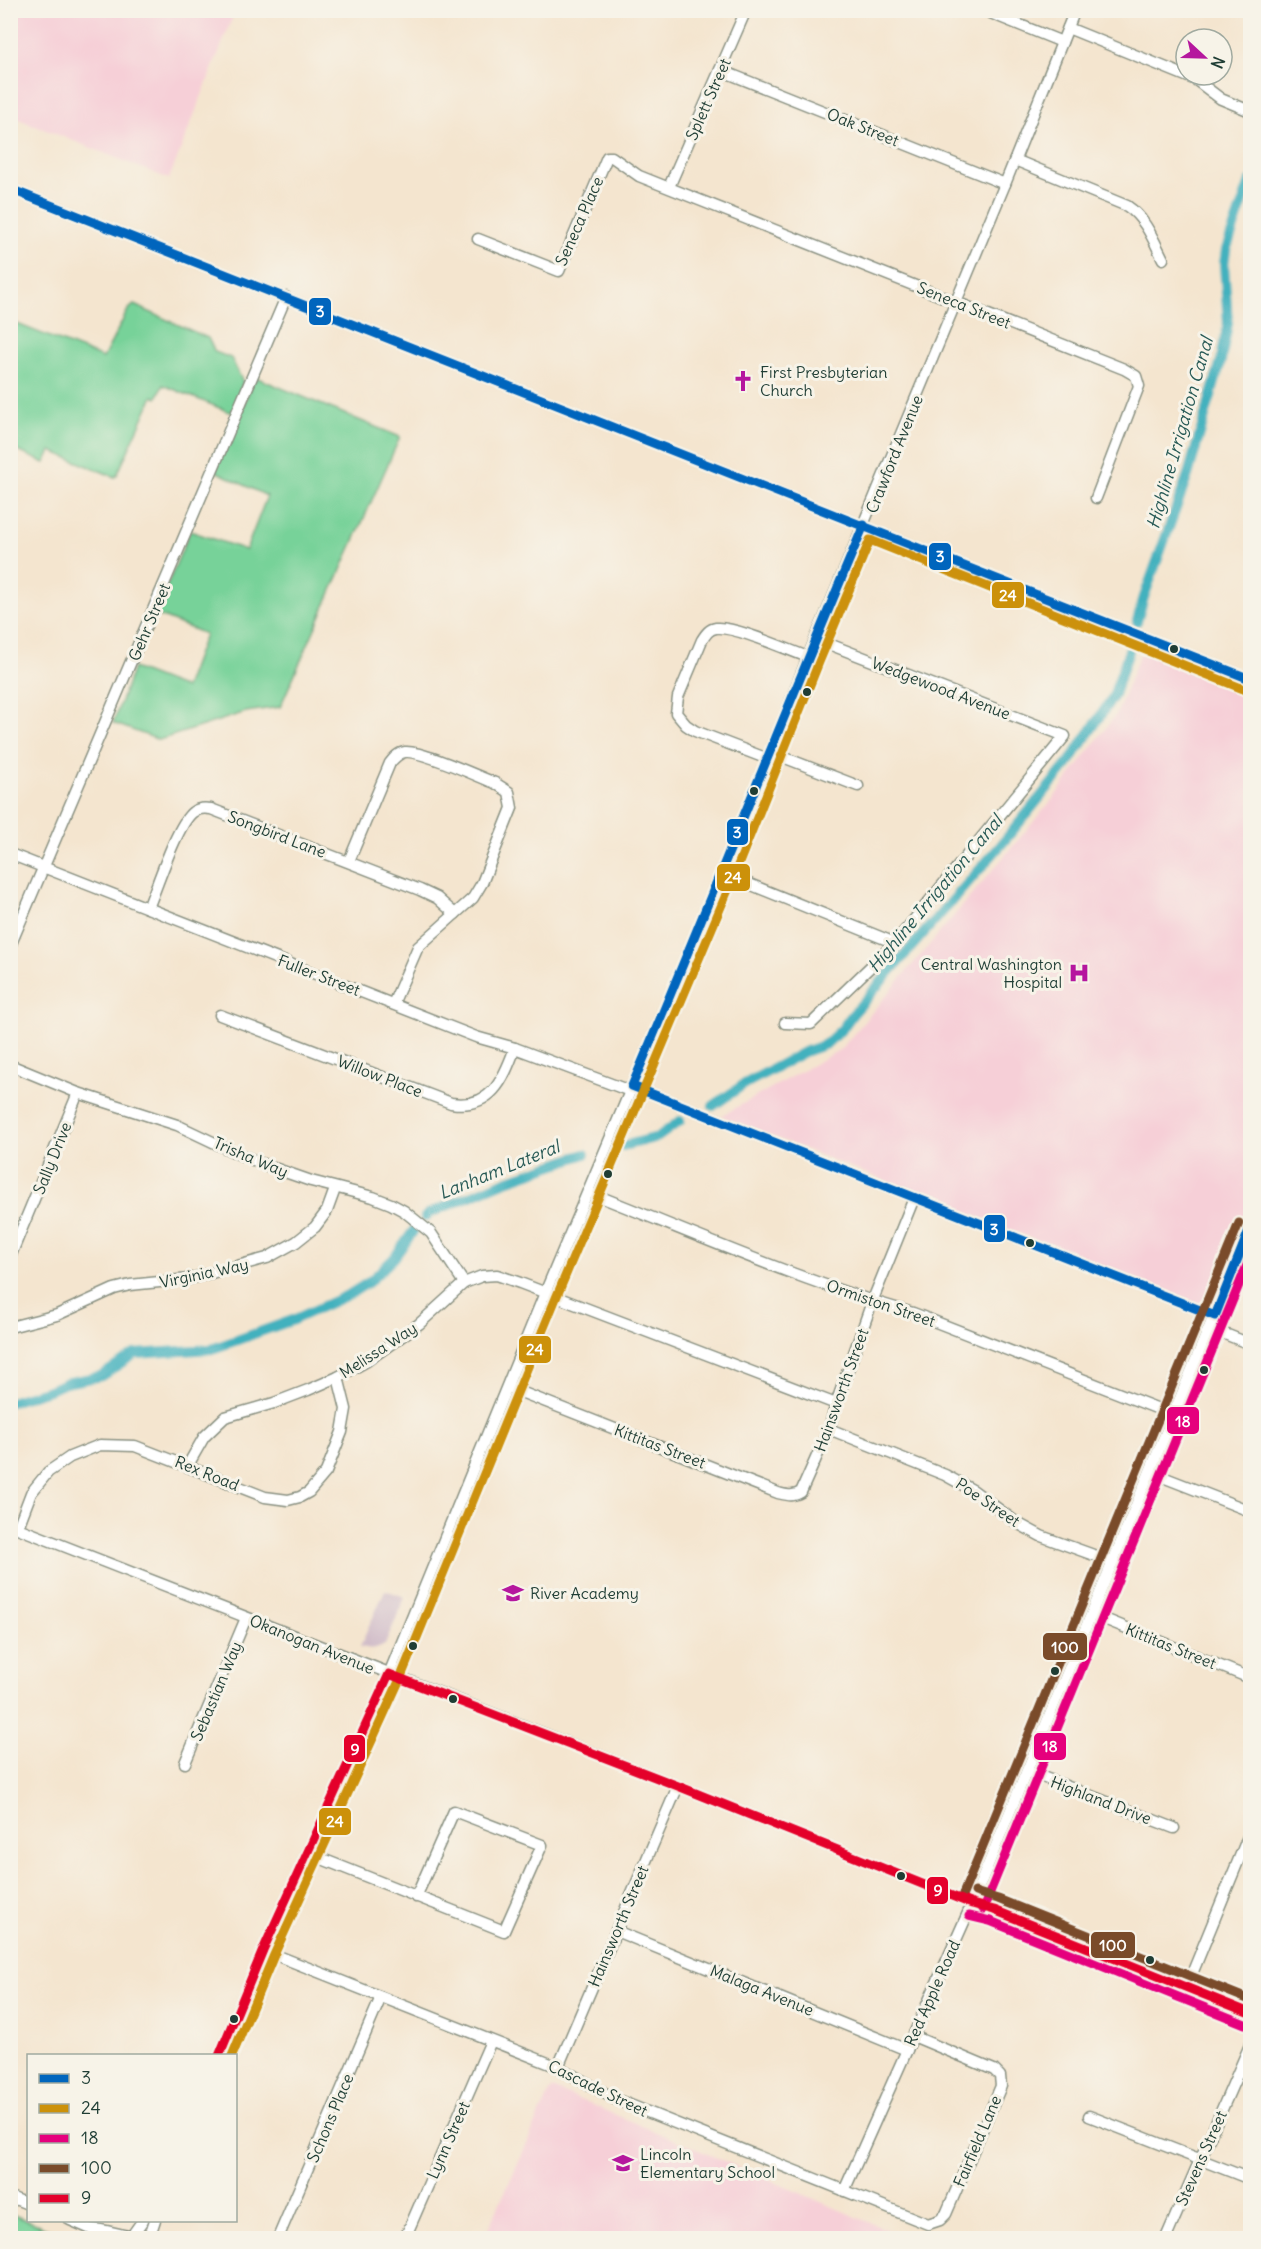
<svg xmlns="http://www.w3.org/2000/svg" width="1261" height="2249" font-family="Delius,sans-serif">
<rect width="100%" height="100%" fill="#f7f3e8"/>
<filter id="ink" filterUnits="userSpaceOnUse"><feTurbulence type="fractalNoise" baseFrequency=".0167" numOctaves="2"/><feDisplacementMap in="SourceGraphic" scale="12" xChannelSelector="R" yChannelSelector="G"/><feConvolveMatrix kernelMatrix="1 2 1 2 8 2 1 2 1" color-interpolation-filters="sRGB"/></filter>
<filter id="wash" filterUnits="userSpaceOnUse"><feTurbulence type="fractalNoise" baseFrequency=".008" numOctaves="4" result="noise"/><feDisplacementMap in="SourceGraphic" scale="24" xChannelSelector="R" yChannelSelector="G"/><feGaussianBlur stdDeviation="1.35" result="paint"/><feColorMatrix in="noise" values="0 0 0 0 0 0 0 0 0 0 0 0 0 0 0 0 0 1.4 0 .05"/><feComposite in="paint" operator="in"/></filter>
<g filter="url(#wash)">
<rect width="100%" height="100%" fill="#f4e5cf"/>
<g fill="#f6cfd7">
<path d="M10,11H235L169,179L11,116Z"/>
<path d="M1142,649L1250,690V1201L1207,1308L721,1116L841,1049L1052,800L1117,713Z"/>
<path d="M552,2088L906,2238H484Z"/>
</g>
<path fill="#d1bdc9" d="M385,1590L405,1597L385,1645L372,1649L360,1647Z"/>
<g fill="#77d299" stroke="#4b8866" stroke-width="1.5">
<path d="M134,305L208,338L215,352L231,358L243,382L232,413L163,385L157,398L153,396L117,475L115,477L51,451L45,463L11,448L10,321L103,358L128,310Z"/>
<path d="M255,377L400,437L280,707L246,712L159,740L113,723L133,668L185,688L205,634L155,614L190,531L246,550L267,496L215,471Z"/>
<path d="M11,2214L71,2238H11Z"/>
</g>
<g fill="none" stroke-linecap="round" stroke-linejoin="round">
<g stroke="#42b1be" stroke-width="10">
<path d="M1137,621L1144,597L1188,475L1221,361L1228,323L1224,264L1226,250L1250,182"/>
<path d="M713,1106L743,1085L804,1052L826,1044L842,1029L852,1015L1001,845L1070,761L1113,697L1129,651"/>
<path d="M623,1146L658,1137L680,1121"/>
<path d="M425,1217L430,1213L506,1181L585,1154"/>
<path d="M10,1402L52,1389L65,1383L101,1376L135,1354L212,1349L293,1320L350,1294L369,1282L394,1258L414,1230"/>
</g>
</g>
</g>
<g filter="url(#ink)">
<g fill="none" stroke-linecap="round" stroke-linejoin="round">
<defs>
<g id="minor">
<path d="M983,10L1062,42"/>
<path d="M1068,28L1196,80L1221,99L1250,111"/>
<path d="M720,70L1005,184"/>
<path d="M1015,160L1127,206C1145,218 1153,239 1163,259"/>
<path d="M669,187L746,10"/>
<path d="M10,189L1250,679"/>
<path d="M478,239L559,271L607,157H612L639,176L1124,369L1136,376L1139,386L1096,498"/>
<path d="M770,752L858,786"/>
<path d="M768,759L695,731L686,725L676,713L678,697L702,640C706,634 709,629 716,628C735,626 788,650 808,657"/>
<path d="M10,854L476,1037L515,1048L630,1091"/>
<path d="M349,861L390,763C394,758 398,753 405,752C421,750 477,776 495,783L509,792L512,808L482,883L473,898L418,947L393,1004"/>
<path d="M722,873L895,943"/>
<path d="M148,908C157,887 177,824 193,812C198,808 205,808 211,809L420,890L437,898L455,914"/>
<path d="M10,946L286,297"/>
<path d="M220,1015L451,1103C491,1109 503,1081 515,1048"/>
<path d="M785,1023L811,1024L895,943L1065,736L816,639"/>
<path d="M10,1065L78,1093L177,1125L236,1153L268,1166L311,1181L373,1197L391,1204L404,1211L431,1233L464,1283"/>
<path d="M632,1086L1215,1316"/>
<path d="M588,1192C695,1234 802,1282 913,1313L1174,1415"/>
<path d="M10,1257L78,1093"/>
<path d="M10,1327L57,1315L114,1289L130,1285L189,1279L267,1258L296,1242L315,1227L327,1211L335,1189"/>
<path d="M1210,1328L1250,1344"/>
<path d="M508,1387L778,1493C787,1495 793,1497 801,1492L829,1429L836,1404L872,1302L914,1198"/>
<path d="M829,1429L945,1475L974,1491L1017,1523L1041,1536L1113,1562"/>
<path d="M188,1465L204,1437L225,1417L274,1403L308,1390L338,1377L367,1361L419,1324L464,1283L482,1276L497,1275L520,1283L836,1404"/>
<path d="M1150,1472L1250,1511"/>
<path d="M10,1525L678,1786L972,1904L994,1910L1187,1986L1250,2013"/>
<path d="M18,1527L31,1493L48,1472L70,1457L100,1445L135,1446L265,1497L288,1500L300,1497L309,1492L326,1472L342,1432L346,1409L338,1377"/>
<path d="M1092,1614L1250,1678"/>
<path d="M185,1763L246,1618"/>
<path d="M1027,1771L1174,1828"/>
<path d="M307,1853L504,1931L542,1845L454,1811L416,1897"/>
<path d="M616,1931L907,2050"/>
<path d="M263,1950L558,2067L615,2099L928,2224L940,2220L946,2214L1001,2086L1000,2076L994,2070L913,2036"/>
<path d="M1187,1986L1250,1832"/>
<path d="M219,2056L263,1950L389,1674L545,1293L722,873L808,657L1005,184L1075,10"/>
<path d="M558,2067L678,1786"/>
<path d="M1089,2116L1250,2179"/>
<path d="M844,2191L972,1904L1250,1228"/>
<path d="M10,2197L28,2204"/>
<path d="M70,2220L91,2229L102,2238"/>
<path d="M91,2229C104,2229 116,2234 129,2236"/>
<path d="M133,2234L143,2220"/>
<path d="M127,2238L137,2233L147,2238"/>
<path d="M149,2238L155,2220"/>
<path d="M278,2238L381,1997"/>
<path d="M405,2238L491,2041"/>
<path d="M1166,2238L1250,2045"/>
</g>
</defs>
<use href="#minor" stroke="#8a9182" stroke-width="13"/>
<use href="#minor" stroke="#fff" stroke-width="10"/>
<defs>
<g id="bus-1">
<path d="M10,189L1250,679"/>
<path d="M864,525C785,711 711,900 632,1086L1215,1316L1250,1228"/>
</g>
<path id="bus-2" d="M232,2056L274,1955L400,1679L556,1298L733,878L819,662L870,540L1246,690"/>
<g id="bus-3">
<path d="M983,1909L1250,1258"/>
<path d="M969,1916L990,1921L1245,2024"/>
</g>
<g id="bus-4">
<path d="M975,1892L998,1899L1250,2000"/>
<path d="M961,1899L1239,1223"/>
</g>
<path id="bus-5" d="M219,2056L263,1950L389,1674L678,1786L972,1904L994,1910L1250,2013"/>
</defs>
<use href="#bus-1" stroke="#f7f3e8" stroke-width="14"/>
<use href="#bus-2" stroke="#f7f3e8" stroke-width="14"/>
<use href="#bus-3" stroke="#f7f3e8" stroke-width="14"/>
<use href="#bus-4" stroke="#f7f3e8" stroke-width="14"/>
<use href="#bus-5" stroke="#f7f3e8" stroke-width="14"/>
<use href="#bus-1" stroke="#0065bd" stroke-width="9"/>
<use href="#bus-2" stroke="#cc910a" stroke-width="9"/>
<use href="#bus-3" stroke="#e5007d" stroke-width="9"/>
<use href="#bus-4" stroke="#7a4b2a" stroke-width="9"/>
<use href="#bus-5" stroke="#e4002b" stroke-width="9"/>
</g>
</g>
<defs>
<symbol id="church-bare" viewBox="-9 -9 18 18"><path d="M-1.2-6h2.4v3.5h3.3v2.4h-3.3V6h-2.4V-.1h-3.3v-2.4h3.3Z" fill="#b5179e" stroke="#f7f3e8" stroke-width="2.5" paint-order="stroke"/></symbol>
<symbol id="hospital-bare" viewBox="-9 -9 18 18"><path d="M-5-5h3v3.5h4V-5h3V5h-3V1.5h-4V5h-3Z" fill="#b5179e" stroke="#f7f3e8" stroke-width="2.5" paint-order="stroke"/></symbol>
<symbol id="school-bare" viewBox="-9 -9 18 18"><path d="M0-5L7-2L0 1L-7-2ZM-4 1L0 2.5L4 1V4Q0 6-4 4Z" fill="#b5179e" stroke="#f7f3e8" stroke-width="2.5" paint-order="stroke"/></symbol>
</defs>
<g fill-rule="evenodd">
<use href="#church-bare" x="728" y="366" width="30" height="30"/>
<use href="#hospital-bare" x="1064" y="958" width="30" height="30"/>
<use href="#school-bare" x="498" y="1578" width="30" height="30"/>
<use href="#school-bare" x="608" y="2148" width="30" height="30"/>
</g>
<g fill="#1f3d34" stroke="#f7f3e8" stroke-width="2">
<circle cx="1174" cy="649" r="5"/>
<circle cx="807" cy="692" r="5"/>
<circle cx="754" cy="791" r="5"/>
<circle cx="608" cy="1174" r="5"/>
<circle cx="1030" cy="1243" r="5"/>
<circle cx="1204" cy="1370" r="5"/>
<circle cx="413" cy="1646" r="5"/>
<circle cx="1055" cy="1671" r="5"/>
<circle cx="453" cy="1699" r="5"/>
<circle cx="901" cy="1876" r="5"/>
<circle cx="1150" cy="1960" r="5"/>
<circle cx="234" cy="2019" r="5"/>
</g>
<g text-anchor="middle" stroke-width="6" stroke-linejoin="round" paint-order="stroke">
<g font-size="16" fill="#1f3d34" stroke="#f7f3e8">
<text transform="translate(708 99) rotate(-66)" y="6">Splett Street</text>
<text transform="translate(863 127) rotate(22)" y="6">Oak Street</text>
<text transform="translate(579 221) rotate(-66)" y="6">Seneca Place</text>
<text transform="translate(964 305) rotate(22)" y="6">Seneca Street</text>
<text transform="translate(894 454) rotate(-68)" y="6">Crawford Avenue</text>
<text transform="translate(149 622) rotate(-67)" y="6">Gehr Street</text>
<text transform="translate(941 688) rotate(21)" y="6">Wedgewood Avenue</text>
<text transform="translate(277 834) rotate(21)" y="6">Songbird Lane</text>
<text transform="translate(319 975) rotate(21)" y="6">Fuller Street</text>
<text transform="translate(380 1076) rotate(21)" y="6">Willow Place</text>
<text transform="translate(251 1157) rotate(23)" y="6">Trisha Way</text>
<text transform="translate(52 1158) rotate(-68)" y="6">Sally Drive</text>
<text transform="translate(204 1273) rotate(-12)" y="6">Virginia Way</text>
<text transform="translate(881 1303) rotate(19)" y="6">Ormiston Street</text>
<text transform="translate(378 1350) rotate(-33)" y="6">Melissa Way</text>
<text transform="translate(841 1390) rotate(-70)" y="6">Hainsworth Street</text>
<text transform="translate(660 1446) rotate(21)" y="6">Kittitas Street</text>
<text transform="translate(207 1473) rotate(22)" y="6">Rex Road</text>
<text transform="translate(988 1502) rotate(34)" y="6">Poe Street</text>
<text transform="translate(312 1644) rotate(22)" y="6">Okanogan Avenue</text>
<text transform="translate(1171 1646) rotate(22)" y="6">Kittitas Street</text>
<text transform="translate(216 1691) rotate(-67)" y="6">Sebastian Way</text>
<text transform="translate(1101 1800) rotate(21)" y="6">Highland Drive</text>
<text transform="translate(618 1926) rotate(-67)" y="6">Hainsworth Street</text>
<text transform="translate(762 1990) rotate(22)" y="6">Malaga Avenue</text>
<text transform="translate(932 1993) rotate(-66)" y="6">Red Apple Road</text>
<text transform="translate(598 2088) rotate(26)" y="6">Cascade Street</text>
<text transform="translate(330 2118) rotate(-67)" y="6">Schons Place</text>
<text transform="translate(448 2140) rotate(-66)" y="6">Lynn Street</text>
<text transform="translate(977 2141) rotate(-67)" y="6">Fairfield Lane</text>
<text transform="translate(1201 2158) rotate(-66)" y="6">Stevens Street</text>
</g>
<g font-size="16" fill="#1f3d34" stroke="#f7f3e8" text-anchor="start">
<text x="760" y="378">First Presbyterian<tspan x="760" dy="18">Church</tspan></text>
<text x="1062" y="970" text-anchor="end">Central Washington<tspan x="1062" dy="18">Hospital</tspan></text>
<text x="530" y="1599">River Academy</text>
<text x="640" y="2160">Lincoln<tspan x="640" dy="18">Elementary School</tspan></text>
</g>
<g font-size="18" font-style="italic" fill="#285a56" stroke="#f7f3e8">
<text transform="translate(1180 433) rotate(-74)" y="6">Highline Irrigation Canal</text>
<text transform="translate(935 894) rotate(-50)" y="6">Highline Irrigation Canal</text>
<text transform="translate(499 1170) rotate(-22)" y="6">Lanham Lateral</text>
</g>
</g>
<g stroke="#f7f3e8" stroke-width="2">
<rect x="308" y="297" width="24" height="29" rx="6" fill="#0065bd"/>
<rect x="928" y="542" width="24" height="29" rx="6" fill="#0065bd"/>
<rect x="991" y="581" width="34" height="28" rx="6" fill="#cc910a"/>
<rect x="726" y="818" width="23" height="28" rx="6" fill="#0065bd"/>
<rect x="716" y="863" width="35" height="29" rx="6" fill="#cc910a"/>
<rect x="983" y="1214" width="23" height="29" rx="6" fill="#0065bd"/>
<rect x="518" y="1335" width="34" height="29" rx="6" fill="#cc910a"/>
<rect x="1166" y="1406" width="34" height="29" rx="6" fill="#e5007d"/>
<rect x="1042" y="1632" width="46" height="29" rx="6" fill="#7a4b2a"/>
<rect x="1033" y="1732" width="34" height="29" rx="6" fill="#e5007d"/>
<rect x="343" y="1734" width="23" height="29" rx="6" fill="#e4002b"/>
<rect x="318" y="1807" width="34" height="29" rx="6" fill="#cc910a"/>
<rect x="926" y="1876" width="23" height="29" rx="6" fill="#e4002b"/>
<rect x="1090" y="1931" width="46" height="28" rx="6" fill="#7a4b2a"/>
</g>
<g font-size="16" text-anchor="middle" font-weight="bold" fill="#fff">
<text x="320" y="317">3</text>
<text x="940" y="562">3</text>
<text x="1008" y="601">24</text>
<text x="737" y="838">3</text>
<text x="733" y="883">24</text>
<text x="994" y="1235">3</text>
<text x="535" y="1355">24</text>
<text x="1183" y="1427">18</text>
<text x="1065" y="1653">100</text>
<text x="1050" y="1752">18</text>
<text x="355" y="1755">9</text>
<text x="335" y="1827">24</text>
<text x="938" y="1896">9</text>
<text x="1113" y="1951">100</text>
</g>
<rect width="1261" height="2249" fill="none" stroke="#f7f3e8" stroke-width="36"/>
<rect x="27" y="2054" width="210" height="168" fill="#f7f3e8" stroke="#a1aaa0" stroke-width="1.5"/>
<rect x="39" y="2074" width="30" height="9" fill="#0065bd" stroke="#a1aaa0" stroke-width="1.5"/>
<text x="81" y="2084" font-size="18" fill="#1f3d34">3</text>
<rect x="39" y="2104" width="30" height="9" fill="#cc910a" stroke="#a1aaa0" stroke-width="1.5"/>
<text x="81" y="2114" font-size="18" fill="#1f3d34">24</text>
<rect x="39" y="2134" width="30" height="9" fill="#e5007d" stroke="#a1aaa0" stroke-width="1.5"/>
<text x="81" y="2144" font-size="18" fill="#1f3d34">18</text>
<rect x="39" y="2164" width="30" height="9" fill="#7a4b2a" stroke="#a1aaa0" stroke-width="1.5"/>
<text x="81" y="2174" font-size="18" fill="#1f3d34">100</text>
<rect x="39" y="2194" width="30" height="9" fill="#e4002b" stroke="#a1aaa0" stroke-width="1.5"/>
<text x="81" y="2204" font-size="18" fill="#1f3d34">9</text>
<g transform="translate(1204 57) rotate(112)"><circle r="28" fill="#f7f3e8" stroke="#a1aaa0" stroke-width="1.5"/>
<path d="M0-4.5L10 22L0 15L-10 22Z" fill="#b5179e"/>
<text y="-9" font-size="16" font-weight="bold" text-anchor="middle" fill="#1f3d34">N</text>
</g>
</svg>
